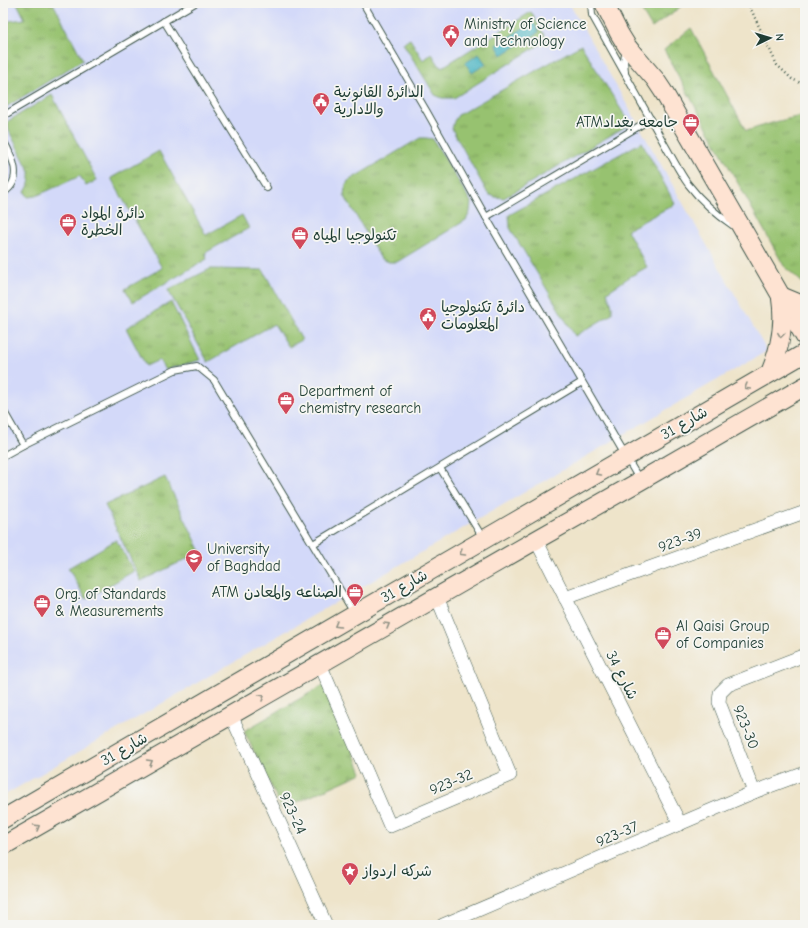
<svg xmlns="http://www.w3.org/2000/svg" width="808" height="928" font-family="'Comic Neue','Playpen Sans Arabic',sans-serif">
<defs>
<pattern id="grass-tufts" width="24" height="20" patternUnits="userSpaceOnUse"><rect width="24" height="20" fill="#97c270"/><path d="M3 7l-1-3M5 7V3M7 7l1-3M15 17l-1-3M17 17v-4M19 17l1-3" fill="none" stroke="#7b9f5d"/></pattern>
</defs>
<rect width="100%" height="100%" fill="#f6f6f2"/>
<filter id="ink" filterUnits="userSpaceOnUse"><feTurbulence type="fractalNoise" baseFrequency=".025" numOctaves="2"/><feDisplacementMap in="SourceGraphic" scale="8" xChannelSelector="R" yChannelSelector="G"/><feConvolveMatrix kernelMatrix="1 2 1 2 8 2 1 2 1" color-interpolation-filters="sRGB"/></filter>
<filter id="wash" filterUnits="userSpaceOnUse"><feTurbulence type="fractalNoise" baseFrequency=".012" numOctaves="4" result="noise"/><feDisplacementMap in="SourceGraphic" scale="16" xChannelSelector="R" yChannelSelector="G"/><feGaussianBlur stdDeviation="0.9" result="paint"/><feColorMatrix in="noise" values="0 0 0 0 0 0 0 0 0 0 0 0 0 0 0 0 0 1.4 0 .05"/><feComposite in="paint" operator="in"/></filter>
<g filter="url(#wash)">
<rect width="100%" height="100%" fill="#eee4ca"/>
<path fill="#d3d9f9" d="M3,3H569L767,351L3,796Z"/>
<g fill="url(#grass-tufts)" stroke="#5b8052">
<path d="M17,3H53L83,60L6,107L3,99V24L9,21L25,19Z"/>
<path d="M637,3H682L683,5L652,28Z"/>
<path d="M531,12L547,40L454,98H442L435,95L403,43L410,39L423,60L432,54L441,68Z"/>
<path d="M691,28L746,131L775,122L805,115V285L784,266L664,50Z"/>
<path d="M581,45L630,124L504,198L495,197L488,194L452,129L454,121L458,115Z"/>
<path d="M52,95L97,180L86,186L80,176L36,196L28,197L25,192L28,187L30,180V172L9,131L8,126V121Z"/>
<path d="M420,138H426L433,139L471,202L470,212L466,220L397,262H389L381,259L344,195L345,188L348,181Z"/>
<path d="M642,142L675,204L627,230L647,267L631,276L607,292L612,306V314L575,336L510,228L509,215Z"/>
<path d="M159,151L206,235L242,215L249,228L205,253L207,259L133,302L125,289L162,268L111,178Z"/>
<path d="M210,269L263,270L302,340L289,347L274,324L208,362L168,290Z"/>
<path d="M171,302L200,360L165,370L159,360L146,366L126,328Z"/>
<path d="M165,477L201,552L141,581L105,505Z"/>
<path d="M116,540L134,571L86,599L68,568Z"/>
<path d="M327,683L362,773L282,809L244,731Z"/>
</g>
<g fill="#44b2c1" stroke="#32787a">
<path d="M533,22L539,32L502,55L496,45Z"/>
<path d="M479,54L486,64L472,73L465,63Z"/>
</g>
</g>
<g filter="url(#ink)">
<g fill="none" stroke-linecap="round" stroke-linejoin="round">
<defs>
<g id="lane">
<path d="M363,3L427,112L486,217L639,479"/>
<path d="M591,3L592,15L675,163C679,170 683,177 688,184C701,201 717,215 735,227"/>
<path d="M164,21L267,188"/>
<path d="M625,72L624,60L626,49"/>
<path d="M3,116L195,3"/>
<path d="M3,140C13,158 24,180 3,193"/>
<path d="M486,217L651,119"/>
<path d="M3,410L23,445L3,456"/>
<path d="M23,445L175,370L197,366L214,380L354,613"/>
<path d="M440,468L483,538"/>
<path d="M313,544L582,382"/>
</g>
<g id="street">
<path d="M536,540L680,824"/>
<path d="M565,598L805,512"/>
<path d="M320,664L390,826L510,775L437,597"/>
<path d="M231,715L326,925"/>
<path d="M754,792L719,702L720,693L728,685L805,655"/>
<path d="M443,925L754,792L805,773"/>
</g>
<g id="secondary">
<path d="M604,3L619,33L627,46L635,56L655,79L663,91L781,296L805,337"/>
<path d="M781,296L805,306"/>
<path d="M770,373C780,349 785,325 781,299"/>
<path d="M3,819L805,353"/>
<path d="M3,846L536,540L640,481L805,386"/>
</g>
</defs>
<use href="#lane" stroke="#3e564a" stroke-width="8"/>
<use href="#street" stroke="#3e564a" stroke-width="14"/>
<use href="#secondary" stroke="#3e564a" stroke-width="20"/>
<path stroke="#3e564a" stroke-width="2.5" stroke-dasharray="1 3" stroke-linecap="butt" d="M748,3L777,65L792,79L805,85"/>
<use href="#lane" stroke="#fff" stroke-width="6"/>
<use href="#street" stroke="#fff" stroke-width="13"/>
<use href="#secondary" stroke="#fee3d2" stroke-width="18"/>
</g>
<defs><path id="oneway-chevron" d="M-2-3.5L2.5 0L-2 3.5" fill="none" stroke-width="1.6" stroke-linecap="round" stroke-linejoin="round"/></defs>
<g stroke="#8e9083">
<use href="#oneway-chevron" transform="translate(781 335) rotate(97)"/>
<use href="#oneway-chevron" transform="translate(747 387) rotate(150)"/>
<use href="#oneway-chevron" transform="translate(598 473) rotate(150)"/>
<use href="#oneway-chevron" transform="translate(462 553) rotate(150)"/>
<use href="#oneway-chevron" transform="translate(337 625) rotate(150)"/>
<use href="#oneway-chevron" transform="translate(387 625) rotate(-30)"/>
<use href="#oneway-chevron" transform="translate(262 697) rotate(-30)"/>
<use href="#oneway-chevron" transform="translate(150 762) rotate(-30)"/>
<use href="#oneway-chevron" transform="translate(37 827) rotate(-30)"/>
</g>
</g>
<defs>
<symbol id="civic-pin" viewBox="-11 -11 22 30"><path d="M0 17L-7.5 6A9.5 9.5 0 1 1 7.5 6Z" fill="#d1495b" stroke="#f6f6f2"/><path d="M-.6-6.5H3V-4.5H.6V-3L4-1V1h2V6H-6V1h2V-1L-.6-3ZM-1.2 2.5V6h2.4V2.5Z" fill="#fff"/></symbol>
<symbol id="office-pin" viewBox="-11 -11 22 30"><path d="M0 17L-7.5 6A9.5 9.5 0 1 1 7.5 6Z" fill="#d1495b" stroke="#f6f6f2"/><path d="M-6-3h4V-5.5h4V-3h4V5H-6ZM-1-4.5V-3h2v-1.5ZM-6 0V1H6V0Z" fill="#fff"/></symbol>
<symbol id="university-pin" viewBox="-11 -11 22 30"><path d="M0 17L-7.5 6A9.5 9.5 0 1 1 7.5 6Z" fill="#d1495b" stroke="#f6f6f2"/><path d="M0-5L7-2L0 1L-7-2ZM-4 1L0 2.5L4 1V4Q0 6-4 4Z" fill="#fff"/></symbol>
<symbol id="sight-pin" viewBox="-11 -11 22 30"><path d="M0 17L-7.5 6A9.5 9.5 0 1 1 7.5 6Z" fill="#d1495b" stroke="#f6f6f2"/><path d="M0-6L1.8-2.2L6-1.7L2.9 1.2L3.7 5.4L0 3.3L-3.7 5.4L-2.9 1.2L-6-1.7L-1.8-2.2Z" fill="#fff"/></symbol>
</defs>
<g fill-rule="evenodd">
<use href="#civic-pin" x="441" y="23" width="20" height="27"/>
<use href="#civic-pin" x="311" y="91" width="20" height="27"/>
<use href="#office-pin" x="681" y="112" width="20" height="27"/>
<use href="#office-pin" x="58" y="212" width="20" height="27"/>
<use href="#office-pin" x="290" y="225" width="20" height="27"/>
<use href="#civic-pin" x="418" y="306" width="20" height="27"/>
<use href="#office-pin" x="276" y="390" width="20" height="27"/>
<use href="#university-pin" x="184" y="548" width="20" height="27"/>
<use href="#office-pin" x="345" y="582" width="20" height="27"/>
<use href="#office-pin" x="32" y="593" width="20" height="27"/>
<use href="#office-pin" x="653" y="625" width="20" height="27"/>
<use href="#sight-pin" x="340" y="861" width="20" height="27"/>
</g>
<g text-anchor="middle" stroke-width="3.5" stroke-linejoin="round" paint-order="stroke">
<g font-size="15" fill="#1f3d34" stroke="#f6f6f2" text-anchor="start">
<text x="464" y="29">Ministry of Science<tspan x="464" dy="17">and Technology</tspan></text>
<text x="334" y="97">الدائرة القانونية<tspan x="334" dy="17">والادارية</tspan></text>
<text x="678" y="127" text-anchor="end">ATMجامعه بغداد</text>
<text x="81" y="218">دائرة المواد<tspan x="81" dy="17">الخطرة</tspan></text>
<text x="313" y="240">تكنولوجيا المياه</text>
<text x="441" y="312">دائرة تكنولوجيا<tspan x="441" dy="17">المعلومات</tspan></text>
<text x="299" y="396">Department of<tspan x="299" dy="17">chemistry research</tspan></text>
<text x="207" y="554">University<tspan x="207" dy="17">of Baghdad</tspan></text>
<text x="342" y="597" text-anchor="end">ATM الصناعه والمعادن</text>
<text x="55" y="599">Org. of Standards<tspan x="55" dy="17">&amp; Measurements</tspan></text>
<text x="676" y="631">Al Qaisi Group<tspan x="676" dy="17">of Companies</tspan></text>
<text x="363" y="876">شركه اردواز</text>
</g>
<g font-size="15" fill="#1f3d34" stroke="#f6f6f2">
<text transform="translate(684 423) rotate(-30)" y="5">شارع 31</text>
<text transform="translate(680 540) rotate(-20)" y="5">923-39</text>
<text transform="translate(404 586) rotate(-30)" y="5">شارع 31</text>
<text transform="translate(622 675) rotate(63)" y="5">شارع 34</text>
<text transform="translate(746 727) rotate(68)" y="5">923-30</text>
<text transform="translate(124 749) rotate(-30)" y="5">شارع 31</text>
<text transform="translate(451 782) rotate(-23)" y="5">923-32</text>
<text transform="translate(293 813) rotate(65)" y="5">923-24</text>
<text transform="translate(617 834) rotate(-23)" y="5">923-37</text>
</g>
</g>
<rect width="808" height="928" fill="none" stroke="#f6f6f2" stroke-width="16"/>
<g transform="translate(770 38) rotate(85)" stroke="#f6f6f2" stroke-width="3" paint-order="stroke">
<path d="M0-3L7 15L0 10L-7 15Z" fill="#1f3d34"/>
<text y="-6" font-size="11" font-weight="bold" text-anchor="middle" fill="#1f3d34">N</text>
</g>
</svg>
